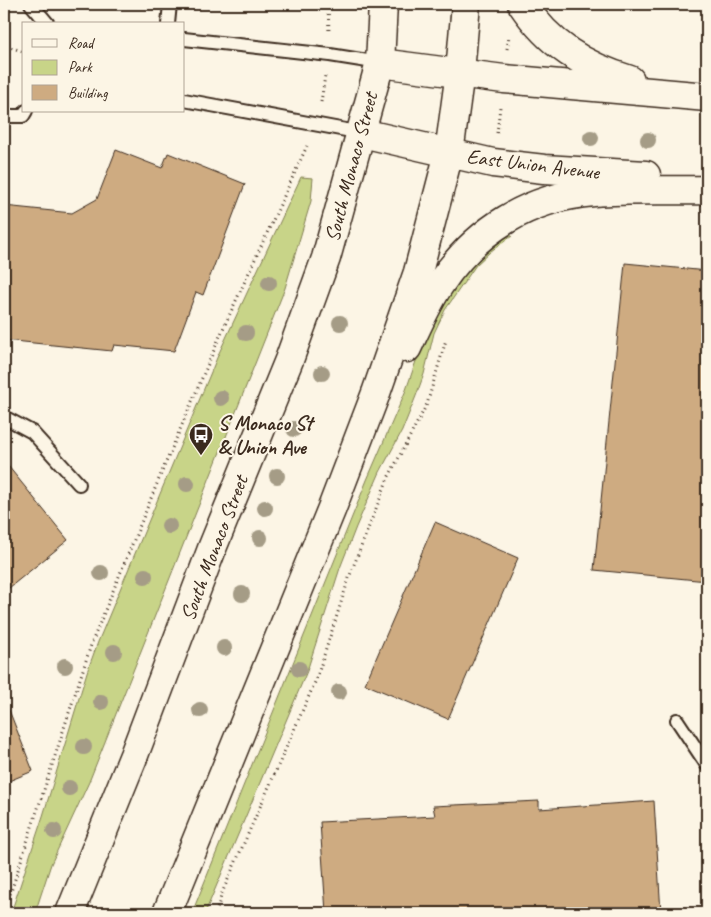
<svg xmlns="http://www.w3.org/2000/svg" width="711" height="917" font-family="Caveat,sans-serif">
<rect width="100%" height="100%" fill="#fcf5e5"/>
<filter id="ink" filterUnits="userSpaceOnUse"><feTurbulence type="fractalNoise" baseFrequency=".02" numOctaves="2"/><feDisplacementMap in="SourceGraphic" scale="10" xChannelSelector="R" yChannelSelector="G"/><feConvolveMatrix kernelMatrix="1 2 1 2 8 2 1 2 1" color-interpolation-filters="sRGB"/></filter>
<g filter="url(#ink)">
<g fill="#c8d488" stroke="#827f53">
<path d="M301,177L313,178L311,201L285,288L89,782L51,864L35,913H11L43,816L87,672L98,642L219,353Z"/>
<path d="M500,233L512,236L491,251L476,265L445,310L434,333L424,374L416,396L402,431L380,472L356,527L340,568L307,671L205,913H192L367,480L406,390L433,312L445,291Z"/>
</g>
<g fill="#ceab81" stroke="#3b2a1e">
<path d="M116,150L162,168L168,153L245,184L203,295L196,292L174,351L114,345L112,351L4,340V206L72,213L97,199Z"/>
<path d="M625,263L707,271V581L594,570Z"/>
<path d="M4,461L68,540L4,592Z"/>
<path d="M435,522L518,558L448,719L365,684Z"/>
<path d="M5,700L33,771L4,783V701Z"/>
<path d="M539,801V809L654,801L661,913H326L320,822L435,816L433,806Z"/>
</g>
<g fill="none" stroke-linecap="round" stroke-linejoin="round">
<defs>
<g id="lane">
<path d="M31,4L48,24"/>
<path d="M168,24L170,4"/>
<path d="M184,39L330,55L380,63"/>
<path d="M184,100L362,133"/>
<path d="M4,116H23L26,111"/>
<path d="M4,417L32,432L79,484"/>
<path d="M677,720L707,765"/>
</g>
<g id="secondary">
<path d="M522,4C550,45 583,66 630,80"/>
<path d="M380,63L504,79L707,97"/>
<path d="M362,133L493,163L544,169L646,175"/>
<path d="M407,348C417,327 427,303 440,284C476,230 529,197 594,192C631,189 670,191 707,190"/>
<path d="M70,913L134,755L213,546L289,360L326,258L380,63L383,4"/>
<path d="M167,913L332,508L376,393L418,272L449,153L460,72L466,4"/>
</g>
</defs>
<use href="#lane" stroke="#3b2a1e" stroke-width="16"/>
<use href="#secondary" stroke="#3b2a1e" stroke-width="31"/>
<g stroke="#3b2a1e" stroke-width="3" stroke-dasharray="1 4" stroke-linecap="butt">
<path d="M328,4L329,33"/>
<path d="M4,41L10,47L24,52"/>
<path d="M507,49L509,36"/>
<path d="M321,102L325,76"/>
<path d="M497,133L500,107"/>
<path d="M4,913L92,642L161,474L223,329L307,146"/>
<path d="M216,913L222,893L316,680L350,575L388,478L427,404L446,340"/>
</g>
<use href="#lane" stroke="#fcf5e5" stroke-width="12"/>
<use href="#secondary" stroke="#fcf5e5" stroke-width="28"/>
</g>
<g fill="#a59c86">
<circle cx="591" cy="138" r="8"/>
<circle cx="648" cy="140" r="8"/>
<circle cx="269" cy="283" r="8"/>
<circle cx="340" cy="323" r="8"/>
<circle cx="246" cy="333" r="8"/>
<circle cx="322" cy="373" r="8"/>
<circle cx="221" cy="398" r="8"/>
<circle cx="294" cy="429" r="8"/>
<circle cx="277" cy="476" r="8"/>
<circle cx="187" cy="484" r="8"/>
<circle cx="265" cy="508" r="8"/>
<circle cx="169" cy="526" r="8"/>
<circle cx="260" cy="538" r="8"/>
<circle cx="101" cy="573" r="8"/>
<circle cx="145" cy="576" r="8"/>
<circle cx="242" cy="594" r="8"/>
<circle cx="224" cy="648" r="8"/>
<circle cx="114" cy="652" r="8"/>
<circle cx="65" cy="666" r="8"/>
<circle cx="299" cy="669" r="8"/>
<circle cx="339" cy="692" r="8"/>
<circle cx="101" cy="702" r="8"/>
<circle cx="200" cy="710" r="8"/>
<circle cx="84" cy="747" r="8"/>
<circle cx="69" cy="788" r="8"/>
<circle cx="54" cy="831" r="8"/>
</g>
</g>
<defs>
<symbol id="bus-pin" viewBox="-11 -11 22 30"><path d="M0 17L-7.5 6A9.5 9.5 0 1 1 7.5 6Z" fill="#3b2a1e" stroke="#fcf5e5"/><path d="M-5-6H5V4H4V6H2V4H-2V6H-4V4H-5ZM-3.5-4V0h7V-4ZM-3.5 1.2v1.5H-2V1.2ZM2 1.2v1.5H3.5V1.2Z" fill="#fff"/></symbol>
</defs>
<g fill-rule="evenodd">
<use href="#bus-pin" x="187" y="421" width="28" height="38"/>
</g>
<g text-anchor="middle" stroke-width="4" stroke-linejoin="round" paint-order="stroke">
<g font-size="21" fill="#3b2a1e" stroke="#fcf5e5">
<text transform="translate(533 164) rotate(7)" y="7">East Union Avenue</text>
<text transform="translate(351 167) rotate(-75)" y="7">South Monaco Street</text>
<text transform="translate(214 548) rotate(-69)" y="7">South Monaco Street</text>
</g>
<g font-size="21" font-weight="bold" fill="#3b2a1e" stroke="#fcf5e5" text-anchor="start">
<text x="218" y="430">S Monaco St<tspan x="218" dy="24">&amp; Union Ave</tspan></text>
</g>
</g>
<rect width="711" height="917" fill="none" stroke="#fcf5e5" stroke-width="20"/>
<rect x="10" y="10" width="691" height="897" fill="none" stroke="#3b2a1e" stroke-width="2" filter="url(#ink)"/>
<rect x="22" y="22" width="162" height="90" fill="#fcf5e5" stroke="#afa495"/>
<rect x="32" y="39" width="25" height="8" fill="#fcf5e5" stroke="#afa495"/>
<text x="68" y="48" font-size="15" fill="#3b2a1e">Road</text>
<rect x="32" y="60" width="25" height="15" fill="#c8d488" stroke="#afa495"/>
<text x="68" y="72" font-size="15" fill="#3b2a1e">Park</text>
<rect x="32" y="85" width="25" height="15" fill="#ceab81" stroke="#afa495"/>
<text x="68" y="98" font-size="15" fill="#3b2a1e">Building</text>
</svg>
